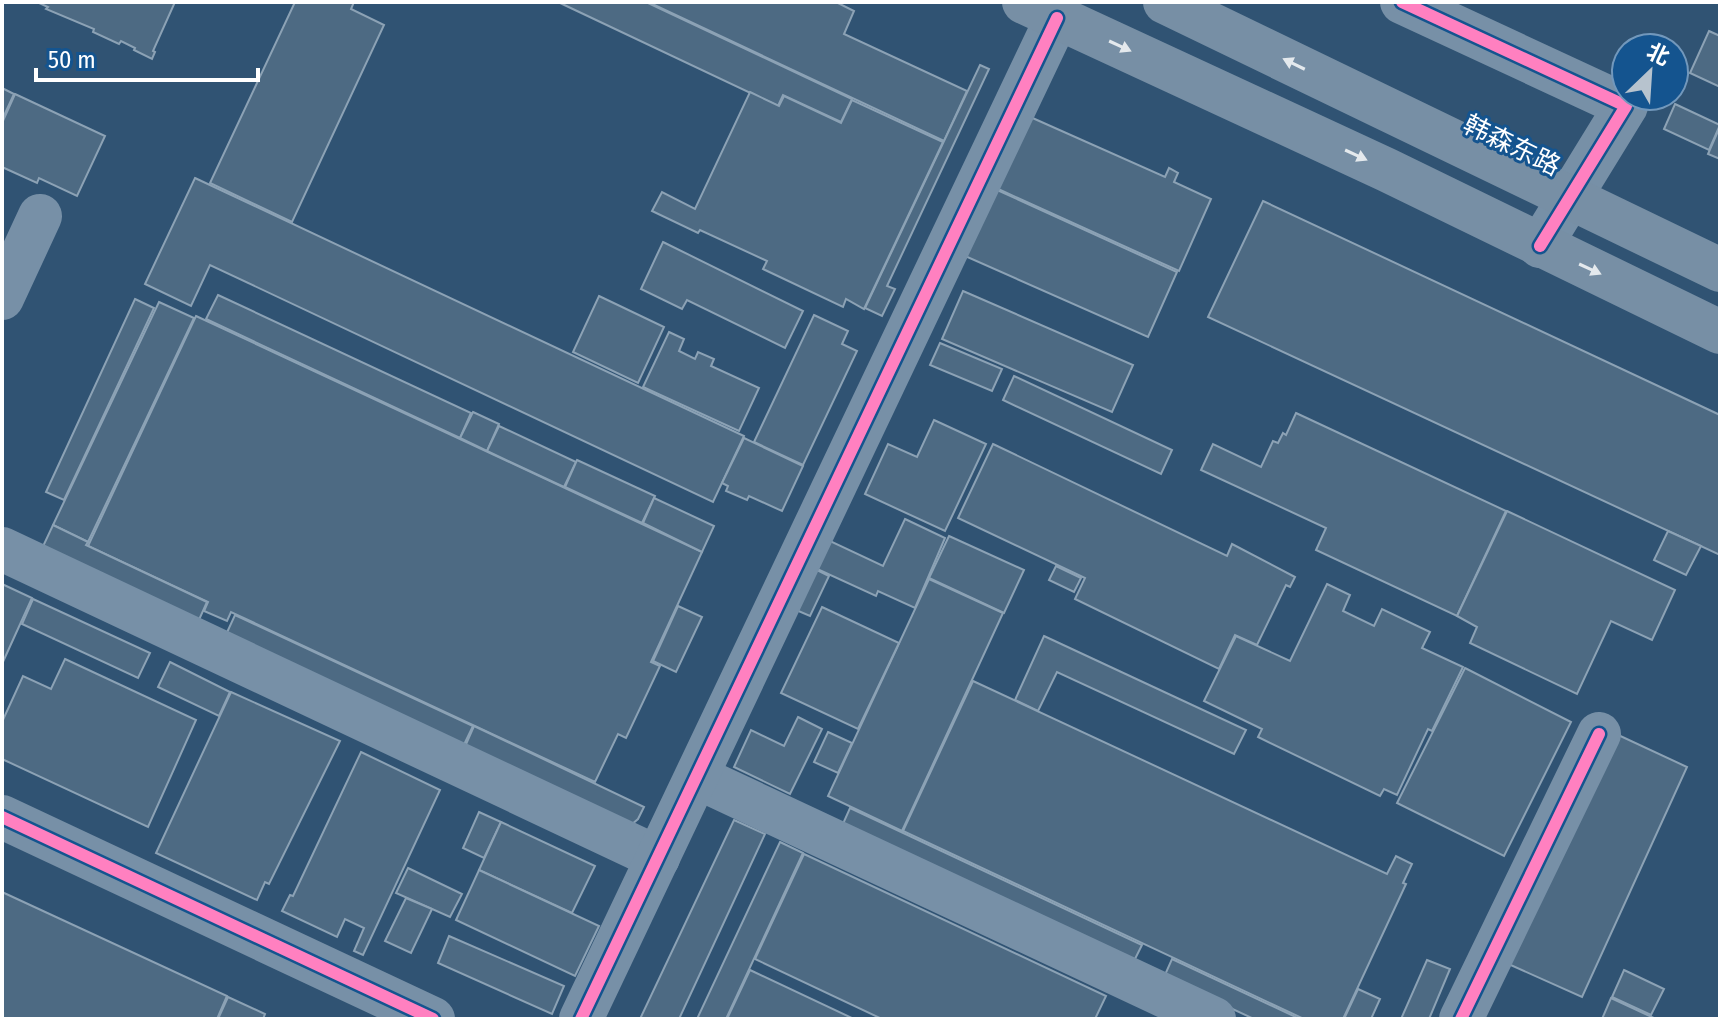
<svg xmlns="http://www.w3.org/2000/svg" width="1722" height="1021" font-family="'Fira Sans Condensed','Noto Sans SC',sans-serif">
<rect width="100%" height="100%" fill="#305373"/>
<g fill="#4d6a83" stroke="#8ca2b5" stroke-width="2">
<path d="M37,2H175L153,51L155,52L152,59L134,50L135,48L121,41L119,44L93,32L94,29L46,9L48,7Z"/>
<path d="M295,2H354L351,9L384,25L292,222L210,183Z"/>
<path d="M558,2H646L852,99L841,122L783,95L778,106Z"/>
<path d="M648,2H836L854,11L844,34L967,91L944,141Z"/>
<path d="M1709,31L1720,36V87L1690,73Z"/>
<path d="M980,65L989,69L887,286L895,289L882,316L865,308Z"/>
<path d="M2,88L14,94L2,120Z"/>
<path d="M750,92L779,106L784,96L841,123L852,100L943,142L864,309L846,299L843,307L763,269L767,261L700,230L698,233L652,211L662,192L695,209Z"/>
<path d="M15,94L105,136L77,196L39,178L37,183L2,167V123Z"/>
<path d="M1675,104L1720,125L1709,150L1664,129Z"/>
<path d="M1028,116L1165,177L1169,168L1178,173L1174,182L1211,199L1179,271L996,188Z"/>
<path d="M1718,131L1720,132V159L1708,154Z"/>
<path d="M195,178L744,436L713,502L210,265L191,306L145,284Z"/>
<path d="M995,189L1177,272L1148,337L965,256Z"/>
<path d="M1263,201L1720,415V555L1208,317Z"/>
<path d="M663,242L803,311L785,348L687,300L682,309L641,289Z"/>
<path d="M963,291L1133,365L1112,412L942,339Z"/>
<path d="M218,295L471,413L460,438L206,319Z"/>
<path d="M599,296L664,327L638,383L573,352Z"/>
<path d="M135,299L154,308L64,500L46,492Z"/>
<path d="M159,302L194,318L88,542L53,525Z"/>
<path d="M814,315L848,331L842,344L857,351L803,465L754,442Z"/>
<path d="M196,316L702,552L651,662L660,666L626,738L618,734L595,782L231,612L227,621L204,611L208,602L88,546Z"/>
<path d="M669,332L684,339L679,351L695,359L698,352L714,359L711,366L759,388L739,431L643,387Z"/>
<path d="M940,343L1002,369L992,391L930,365Z"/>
<path d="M1014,376L1172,450L1161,474L1003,400Z"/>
<path d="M473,412L499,424L487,451L460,438Z"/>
<path d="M1296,413L1506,511L1457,616L1316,550L1326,528L1201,470L1213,444L1261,467L1273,441L1278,443L1283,433L1286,435Z"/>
<path d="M934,420L986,444L945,531L865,494L888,444L917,457Z"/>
<path d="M499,426L576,462L564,487L487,451Z"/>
<path d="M744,438L803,466L782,511L749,496L747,500L726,491L728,486L722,483Z"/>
<path d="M993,444L1227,556L1232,544L1295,577L1290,587L1286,585L1257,645L1235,635L1219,669L1075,599L1085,578L958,518Z"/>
<path d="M577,460L655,496L642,523L565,487Z"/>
<path d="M654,498L714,526L702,552L643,523Z"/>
<path d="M1507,511L1675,590L1652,640L1611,621L1577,694L1470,643L1477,627L1457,616Z"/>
<path d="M905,519L945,538L915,608L878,591L876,596L815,568L828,540L883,566Z"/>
<path d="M53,525L88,542L86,545L207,602L194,631L38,557Z"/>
<path d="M1668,531L1701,546L1686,575L1654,560Z"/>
<path d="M949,536L1024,570L1004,613L929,578Z"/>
<path d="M1056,566L1081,578L1074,592L1049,580Z"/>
<path d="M815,569L829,576L810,616L796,610Z"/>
<path d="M929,579L1003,613L902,831L828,796Z"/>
<path d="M2,584L32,598L2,664Z"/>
<path d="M1327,584L1350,595L1343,611L1374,626L1382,609L1430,632L1422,648L1463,667L1432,731L1428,729L1397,795L1384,789L1380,796L1258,737L1262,729L1204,701L1236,636L1290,661Z"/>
<path d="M33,599L150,653L138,678L22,624Z"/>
<path d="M678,606L702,617L676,672L653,661Z"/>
<path d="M822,607L899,643L858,729L781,693Z"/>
<path d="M235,615L473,726L459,755L223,641Z"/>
<path d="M1044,636L1246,730L1234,754L1057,672L1038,711L1015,700Z"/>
<path d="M65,659L196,720L148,827L2,759V722L23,676L51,689Z"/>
<path d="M170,662L230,692L219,716L158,687Z"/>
<path d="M1465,668L1571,722L1504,856L1397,803Z"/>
<path d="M973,681L1387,874L1396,856L1412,864L1403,883L1406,884L1343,1019H1304L903,831Z"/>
<path d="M231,692L340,741L269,884L265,882L257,900L156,853Z"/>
<path d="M798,717L822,729L790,794L734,767L751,730L784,746Z"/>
<path d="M474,726L644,807L638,819L631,825L463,751Z"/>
<path d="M1601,727L1687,767L1582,997L1495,958Z"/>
<path d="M828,732L852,743L838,773L814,762Z"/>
<path d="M361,752L440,790L363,955L354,951L364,928L345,919L337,937L282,911L290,895L293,896Z"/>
<path d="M850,808L1142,945L1133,963L842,826Z"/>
<path d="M479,812L501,822L484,858L463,848Z"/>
<path d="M734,820L765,834L679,1019H640Z"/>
<path d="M501,822L595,866L572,913L479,870Z"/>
<path d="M780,842L803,853L726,1019H697Z"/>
<path d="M804,854L1106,996L1095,1019H882L755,959Z"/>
<path d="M408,868L462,894L450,917L396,893Z"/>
<path d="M479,870L599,926L575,976L456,920Z"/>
<path d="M2,892L227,996L217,1019H2Z"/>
<path d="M406,898L432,909L411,953L385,941Z"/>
<path d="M449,936L564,986L552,1014L438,963Z"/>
<path d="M1172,959L1300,1019H1254L1164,977Z"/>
<path d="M1427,960L1450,969L1429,1019H1401Z"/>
<path d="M750,970L854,1019H727Z"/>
<path d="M1624,970L1664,989L1651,1015L1612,997Z"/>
<path d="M1358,989L1380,999L1371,1019H1344Z"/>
<path d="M228,997L265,1014L263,1019H218Z"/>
<path d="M1611,998L1656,1019H1602Z"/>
</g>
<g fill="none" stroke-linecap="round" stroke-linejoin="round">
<g stroke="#7790a7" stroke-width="44">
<path d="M1402,2L1626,106L1540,246"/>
<path d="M2,298L40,216"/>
<path d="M2,549L658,858"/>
<path d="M697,777L1214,1019"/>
<path d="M2,817L433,1019"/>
<path d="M581,1019L1057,18"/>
<path d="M1461,1019L1599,734"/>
</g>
<g stroke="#778fa5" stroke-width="44">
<path d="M1024,2L1387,170L1720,332"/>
<path d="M1165,2L1720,270"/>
</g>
<defs>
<g id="cycleway">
<path d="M1402,2L1626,106L1540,246"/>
<path d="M2,817L433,1019"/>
<path d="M581,1019L1057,18"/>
<path d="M1461,1019L1599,734"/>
</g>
</defs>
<use href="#cycleway" stroke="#14548f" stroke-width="17"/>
<use href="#cycleway" stroke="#ff80c0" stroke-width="12"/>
</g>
<defs><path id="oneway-solid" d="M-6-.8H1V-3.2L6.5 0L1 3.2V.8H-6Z" transform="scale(2)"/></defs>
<g fill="#e4e9ed">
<use href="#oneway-solid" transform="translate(1120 46) rotate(25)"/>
<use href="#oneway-solid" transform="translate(1294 64) rotate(-154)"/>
<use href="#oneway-solid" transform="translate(1356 155) rotate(25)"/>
<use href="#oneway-solid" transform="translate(1590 269) rotate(25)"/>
</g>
<g text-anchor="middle" stroke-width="6" stroke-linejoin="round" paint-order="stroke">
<g font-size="26" fill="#fff" stroke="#14548f">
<text transform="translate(1512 145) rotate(26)" y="9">韩森东路</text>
</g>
</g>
<rect width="1722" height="1021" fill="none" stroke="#ffffff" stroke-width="8"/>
<g transform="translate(1650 72) rotate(25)"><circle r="38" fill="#14548f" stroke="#7298bc" stroke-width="2"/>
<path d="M0-6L14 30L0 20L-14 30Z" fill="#b7c3ce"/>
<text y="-12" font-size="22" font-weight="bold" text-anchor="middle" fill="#ffffff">北</text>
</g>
<path d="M36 68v12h222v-12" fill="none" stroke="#ffffff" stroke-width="4"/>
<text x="48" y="68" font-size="24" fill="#ffffff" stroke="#14548f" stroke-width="6" paint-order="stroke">50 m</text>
</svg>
